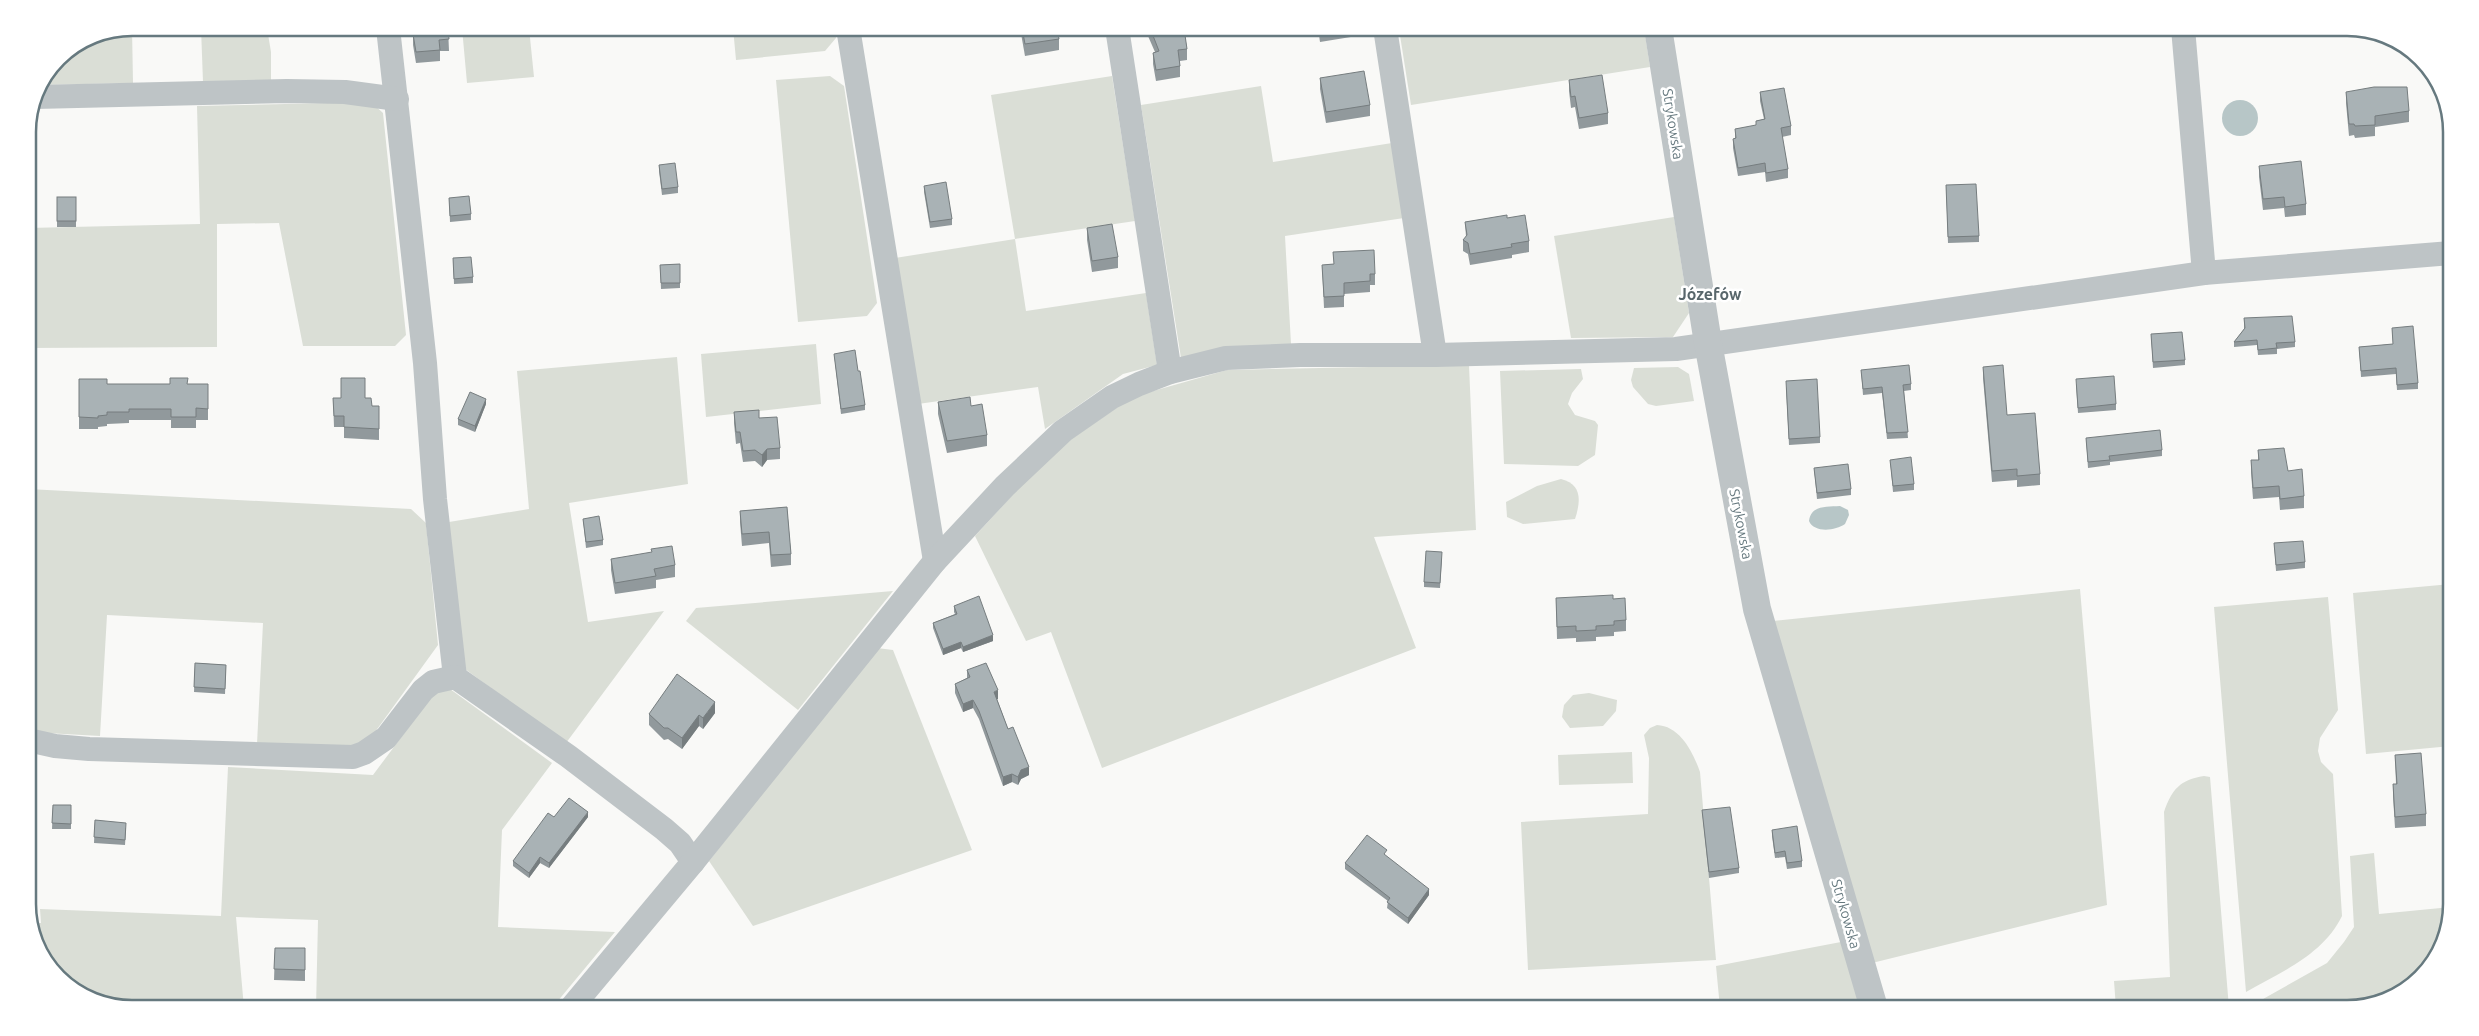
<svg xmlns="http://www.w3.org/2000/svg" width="2479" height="1036" font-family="Ubuntu,sans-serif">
<rect width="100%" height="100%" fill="#f9f9f7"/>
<g fill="#daded6">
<path d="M132,28L133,83L40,85L58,58L93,35Z"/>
<path d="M201,28H267L271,52V80L203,82Z"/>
<path d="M462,28H529L534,77L467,83Z"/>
<path d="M733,28H834L836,38L825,51L736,60Z"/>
<path d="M1412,28H1644L1650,67L1411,105L1399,29Z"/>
<path d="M830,76L844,86L877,303L867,316L798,322L776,80Z"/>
<path d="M1112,76L1135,221L1015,239L1026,311L1146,293L1157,365L1123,374L1045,429L1038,387L918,404L895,258L1015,239L991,95Z"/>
<path d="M1261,86L1273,162L1392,143L1404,218L1285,236L1291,344L1181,358L1141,105Z"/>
<path d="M371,102L383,113L406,335L395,346H303L279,223L217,224V347L28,348V228L200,224L197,106Z"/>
<path d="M1674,217L1689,313L1673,337L1571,338L1554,236Z"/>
<path d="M816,344L821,404L706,417L701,354Z"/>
<path d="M677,357L688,484L569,503L588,622L664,611L566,743L465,669L449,522L529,509L517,371Z"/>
<path d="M1469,365L1476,530L1374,537L1416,648L1102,768L1051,632L1026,641L975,536L1051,453L1132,397L1227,370Z"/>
<path d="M1678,367L1689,374L1694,401L1656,406L1648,404L1633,387L1631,380L1634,368Z"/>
<path d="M1581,369L1583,379L1572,393L1568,404L1575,415L1595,421L1598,425L1595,455L1578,466L1504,464L1500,371Z"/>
<path d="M1561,479C1582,484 1581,501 1575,519L1523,524L1507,517L1506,502L1537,486Z"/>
<path d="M28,489L411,509L426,523L438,645L362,750L257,744L263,623L107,615L100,736L28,732Z"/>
<path d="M2451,584V746L2366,754L2353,593Z"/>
<path d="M2080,589L2107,905L1872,963L1773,621Z"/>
<path d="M893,591L798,710L686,621L696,608Z"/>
<path d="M2328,597L2338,710L2320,738L2318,751L2321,762L2333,774L2342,916C2323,955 2281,972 2246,992L2214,607Z"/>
<path d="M877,648L893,650L972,850L753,926L709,861Z"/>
<path d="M450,689L552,763L502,830L498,927L615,932L552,1008H316L318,920L236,917L244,1008H133L93,1001L49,967L32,923H41L40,909L221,916L228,767L373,775L435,692Z"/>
<path d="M1589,693L1617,700L1616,711L1603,726L1570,728L1562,717L1564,705L1573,695Z"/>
<path d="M1657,725C1680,726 1693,752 1700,772L1716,960L1528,970L1521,822L1648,814L1649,758L1644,735L1650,728Z"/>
<path d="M1632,752L1633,783L1559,785L1558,755Z"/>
<path d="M2204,776L2210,777L2229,1008H2116L2114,981L2170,977L2164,812C2172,789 2180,780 2204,776Z"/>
<path d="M2374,853L2379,914L2451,907L2444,943L2405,991L2347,1008H2247L2327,963L2344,942L2354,927L2350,856Z"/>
<path d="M1841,942L1861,1008H1720L1716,966Z"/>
</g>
<g fill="#b7c6c7">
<circle cx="2240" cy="118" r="18"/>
<path d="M1840,506L1848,510L1849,515L1845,524C1835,531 1814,533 1809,521C1811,505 1826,507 1840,506Z"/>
</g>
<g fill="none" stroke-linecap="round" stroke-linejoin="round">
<g stroke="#bec4c6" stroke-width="24">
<path d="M388,28L425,363L435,499L455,677"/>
<path d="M848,28L935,561"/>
<path d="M1117,28L1170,372"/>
<path d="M1385,28L1435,355"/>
<path d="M2183,28L2204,273"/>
<path d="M35,97L287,91L345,92L397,99"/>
<path d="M28,740L55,746L89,749L353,757L364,753L386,738L423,690L433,682L455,677L568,756L664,829L680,843L693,862"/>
<path d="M571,1008L693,862L935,561L1005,486L1063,431L1112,397L1139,384L1170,372L1226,358L1300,355H1435L1676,349L2204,273L2451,253"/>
</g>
<path stroke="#bec4c6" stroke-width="28" d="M1658,28L1708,343L1757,609L1874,1008"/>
</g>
<g fill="#91999c">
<path d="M415,28H448L449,51H440V61L416,63L413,45V34H416Z"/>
<path d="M1020,28H1057L1059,39V50L1025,56Z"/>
<path d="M1148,28H1184L1187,49V60L1180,61V77L1156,81L1153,64V53L1155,52L1148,36Z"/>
<path d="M1318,28H1357V36L1320,42Z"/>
<path d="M1320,78L1370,105V116L1326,123L1320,89Z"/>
<path d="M1569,80L1608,113V124L1579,129L1575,107L1571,108L1569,91Z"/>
<path d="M1760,92L1791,126V135L1782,137L1788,169V178L1766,182L1765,172L1738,176L1733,148V139L1735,138V129L1756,126V121L1764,119L1760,101Z"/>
<path d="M2346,92L2409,111V122L2375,127V136L2355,138L2354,135L2349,136L2346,103Z"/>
<path d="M28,129H34L35,163H28Z"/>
<path d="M659,165L678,187V193L662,195L659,171Z"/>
<path d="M2259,166L2306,204V215L2285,217L2284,208L2263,210L2259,177Z"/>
<path d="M1946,185L1979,236V242L1948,243Z"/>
<path d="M924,186L952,219V225L930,228L924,192Z"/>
<rect x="57" y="197" width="19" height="30"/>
<path d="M449,198L471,214V220L450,222Z"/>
<path d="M1507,218L1529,241V252L1512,255V258L1470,265L1468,254L1463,251V240L1466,237L1465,222Z"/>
<path d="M1087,228L1118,257V268L1092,272L1087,240Z"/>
<path d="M1333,252L1375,274V285H1370V292L1344,294V307L1324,308L1322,265L1334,264Z"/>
<path d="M453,258L473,277V283L454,284Z"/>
<path d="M680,264V288L661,289L660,265Z"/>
<path d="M2244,318L2295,342V347L2277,349V354L2258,355L2257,345L2234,347V342L2244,329Z"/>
<path d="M2392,328L2418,383V389L2397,390L2396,374L2361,377L2359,347L2393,344Z"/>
<path d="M2151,334L2185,360V365L2153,368Z"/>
<path d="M834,354L865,405V410L841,414Z"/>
<path d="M1983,367L2007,415L2040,474V485L2017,487V480L1992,482L1983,378Z"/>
<path d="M1861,370L1911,384V390L1904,391L1908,438L1887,439L1882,393L1863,395Z"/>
<path d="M79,379L107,384H208V420H196V428H171V420H129V423L107,424V426L98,427V429H79Z"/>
<path d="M2076,384L2116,404V410L2078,413Z"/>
<path d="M1786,387L1820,437V443L1789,445Z"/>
<path d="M333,398H365L372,406H379V440L344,438V427H334Z"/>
<path d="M938,402L971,406L987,435V446L947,453L938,414Z"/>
<path d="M486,404L475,432L458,425V419Z"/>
<path d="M734,412L759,418L780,448V459L767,460L762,467L755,461L743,462L740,443L736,444L734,423Z"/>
<path d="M28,417L35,418V445H28Z"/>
<path d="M2086,438L2162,450V456L2110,462V465L2088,468Z"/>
<path d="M2258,450L2288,471L2304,496V508L2280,510L2279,497L2253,499L2251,472V460H2258Z"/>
<path d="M1890,460L1914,484V490L1893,492Z"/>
<path d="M1814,468L1851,489V495L1817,499Z"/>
<path d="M787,507L791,554V565L771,567L769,543L742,546L740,522V511Z"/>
<path d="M583,519L603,540V545L586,548Z"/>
<path d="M2274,543L2305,562V568L2276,571Z"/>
<path d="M1442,558L1440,588L1424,587V582Z"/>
<path d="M611,559L675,565V577L656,580V588L615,594L611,570Z"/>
<path d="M1556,598L1613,599L1626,620V631L1614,632V636L1596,637V641L1576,642V638L1557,639Z"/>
<path d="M954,606L993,641L963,652L961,648L943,655L933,628V623L955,614L954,612Z"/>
<path d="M195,663L226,665L225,694L194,692Z"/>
<path d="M967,670L998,699H997L1008,729L1029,775L1021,779L1018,785L1012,782L1003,786L979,719L973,708L963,712L955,693V684L967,678Z"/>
<path d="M715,713L703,729L699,726L682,749L668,739L664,740L649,725V714Z"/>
<path d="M2395,755L2426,814V826L2395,828L2393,796V784H2396Z"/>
<path d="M53,805H71V829H52Z"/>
<path d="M1702,810L1739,868V873L1709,878Z"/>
<path d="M554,817H588L549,868L540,863L529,878L513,866V861Z"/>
<path d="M95,820L126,828L125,845L94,843Z"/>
<path d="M1772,830L1802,861V867L1787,869L1785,857L1775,858L1772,836Z"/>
<path d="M1386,856L1429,895L1408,924L1387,908L1388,901L1345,869V863L1387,856Z"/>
<path d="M275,948H305V981L274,980Z"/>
</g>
<g fill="#767d7f">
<path d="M486,399V404L475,432V426Z"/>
<path d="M767,449V460L762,467V455Z"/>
<path d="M993,635V641L963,652V647Z"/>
<path d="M961,642V648L943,655V649Z"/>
<path d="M998,690V699L994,700V692Z"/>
<path d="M973,700V708L963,712V704Z"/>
<path d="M715,702V713L703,729V718Z"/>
<path d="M699,715V726L682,749V738Z"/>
<path d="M1029,767V775L1021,779L1018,785V777L1021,770Z"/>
<path d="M1012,774V782L1003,786V777Z"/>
<path d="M588,812V817L549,868V863Z"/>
<path d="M540,857V863L529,878V873Z"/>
<path d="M1429,889V895L1408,924V918Z"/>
</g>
<g fill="#a9b2b5" stroke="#767d7f">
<path d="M417,28H448L449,39L439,40L440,50L416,52L413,34H417Z"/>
<path d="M1022,28H1057L1059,39L1025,44Z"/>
<path d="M1150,28H1184L1187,49L1178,50L1180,66L1156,70L1153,53L1159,51Z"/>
<path d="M1319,28H1343L1320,31Z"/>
<path d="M1364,71L1370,105L1326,112L1320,78Z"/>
<path d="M1602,75L1608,113L1579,118L1575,96L1571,97L1569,80Z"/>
<path d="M2374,87H2407L2409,111L2375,116V125L2355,126L2354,124H2349L2346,92Z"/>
<path d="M1784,88L1791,126L1781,128L1788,169L1766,173L1765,163L1738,168L1733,139L1736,138L1735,129L1756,125V121L1765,119L1760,92Z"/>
<path d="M28,129H34L35,152H28Z"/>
<path d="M2301,161L2306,204L2285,207L2284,197L2263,199L2259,166Z"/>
<path d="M675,163L678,187L662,189L659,165Z"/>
<path d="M946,182L952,219L930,222L924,186Z"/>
<path d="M1976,184L1979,236L1948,237L1946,185Z"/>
<path d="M469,196L471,214L450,216L449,198Z"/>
<rect x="57" y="197" width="19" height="24"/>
<path d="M1507,215V218L1525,215L1529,241L1511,244L1512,247L1470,254L1468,243L1463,240L1467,235L1465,222Z"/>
<path d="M1112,224L1118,257L1092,261L1087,228Z"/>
<path d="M1374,250L1375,274H1370V281L1344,283V296L1324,297L1322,265L1334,264L1333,252Z"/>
<path d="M471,257L473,277L454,279L453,258Z"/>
<path d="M680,264V283H661L660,265Z"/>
<path d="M2292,316L2295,342L2276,343L2277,348L2258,350L2257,340L2234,342L2245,328L2244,318Z"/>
<path d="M2413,326L2418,383L2397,385L2396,368L2361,371L2359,347L2393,344L2392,328Z"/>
<path d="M2182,332L2185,360L2153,362L2151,334Z"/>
<path d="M855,350L858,371H860L865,405L841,409L834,354Z"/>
<path d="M1909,365L1911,384L1903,385L1908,432L1887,433L1882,387L1863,389L1861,370Z"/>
<path d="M2003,365L2007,415L2035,413L2040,474L2017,476V469L1992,471L1983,367Z"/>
<path d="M2114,376L2116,404L2078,408L2076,379Z"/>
<path d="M170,378H188L187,384H208V409L196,408V417H171V409H129V412H107V415L98,416V418L79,417V379H107V384H170Z"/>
<path d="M341,378H365V398H371L372,406H379V429L344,427V416H334L333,398H341Z"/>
<path d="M1817,379L1820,437L1789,439L1786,381Z"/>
<path d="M470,392L486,399L475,426L458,419Z"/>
<path d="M970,397L971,406L982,404L987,435L947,441L938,402Z"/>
<path d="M759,410V418L777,417L780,448L767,449L762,455L755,450L743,451L740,432H736L734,412Z"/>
<path d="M28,417L35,418V439H28Z"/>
<path d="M2160,430L2162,450L2109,456L2110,460L2088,462L2086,438Z"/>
<path d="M2284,448L2288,471L2302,469L2304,496L2280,499L2279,486L2253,488L2251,460H2259L2258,450Z"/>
<path d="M1911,457L1914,484L1893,486L1890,460Z"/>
<path d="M1848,464L1851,489L1817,493L1814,468Z"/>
<path d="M787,507L791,554L771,555L769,532L742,534L740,511Z"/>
<path d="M599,516L603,540L586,542L583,519Z"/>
<path d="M2303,541L2305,562L2276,565L2274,543Z"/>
<path d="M672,546L675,565L654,569L656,576L615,583L611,559L652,552L651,549Z"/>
<path d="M1426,551L1442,552L1440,583L1424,582Z"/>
<path d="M1613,595V599L1625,598L1626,620L1614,621V625L1596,626V630L1576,631V626L1557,627L1556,598Z"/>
<path d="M979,596L993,635L963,647L961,642L943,649L933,623L957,614L954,606Z"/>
<path d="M195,663L226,665L225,689L194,687Z"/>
<path d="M986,663L998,690L994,692L1008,729L1013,727L1029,767L1021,770L1018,777L1012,774L1003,777L979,711L973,700L963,704L955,684L970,677L967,670Z"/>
<path d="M677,674L715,702L703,718L699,715L682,738L668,728H664L649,714Z"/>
<path d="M2421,753L2426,814L2395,817L2393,784H2397L2395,755Z"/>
<path d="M569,798L588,812L549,863L540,857L529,873L513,861L548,813L554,817Z"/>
<path d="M53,805H71V824L52,823Z"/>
<path d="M1730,807L1739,868L1709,872L1702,810Z"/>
<path d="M95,820L126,823L125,840L94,837Z"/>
<path d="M1797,826L1802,861L1787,863L1785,851L1775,853L1772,830Z"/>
<path d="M1367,835L1387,850L1384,854L1429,889L1408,918L1387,902L1390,898L1345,863Z"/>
<path d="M275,948H305V970L274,969Z"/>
</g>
<g text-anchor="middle" stroke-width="5" stroke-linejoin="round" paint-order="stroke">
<g font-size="14" fill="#66797f" stroke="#fff">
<text transform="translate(1673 124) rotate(81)" y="5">Strykowska</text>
<text transform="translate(1741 524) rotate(79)" y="5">Strykowska</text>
<text transform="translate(1846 914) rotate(74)" y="5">Strykowska</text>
</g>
<g font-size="16" font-weight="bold" fill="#58666b" stroke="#fff">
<text x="1710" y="300">Józefów</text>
</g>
</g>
<path d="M0 0H2479V1036H0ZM132 36H2347A96 96 0 0 1 2443 132V904A96 96 0 0 1 2347 1000H132A96 96 0 0 1 36 904V132A96 96 0 0 1 132 36Z" fill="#fff" fill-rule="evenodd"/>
<path fill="none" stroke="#66797f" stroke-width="2.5" d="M132 36H2347A96 96 0 0 1 2443 132V904A96 96 0 0 1 2347 1000H132A96 96 0 0 1 36 904V132A96 96 0 0 1 132 36Z"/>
</svg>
